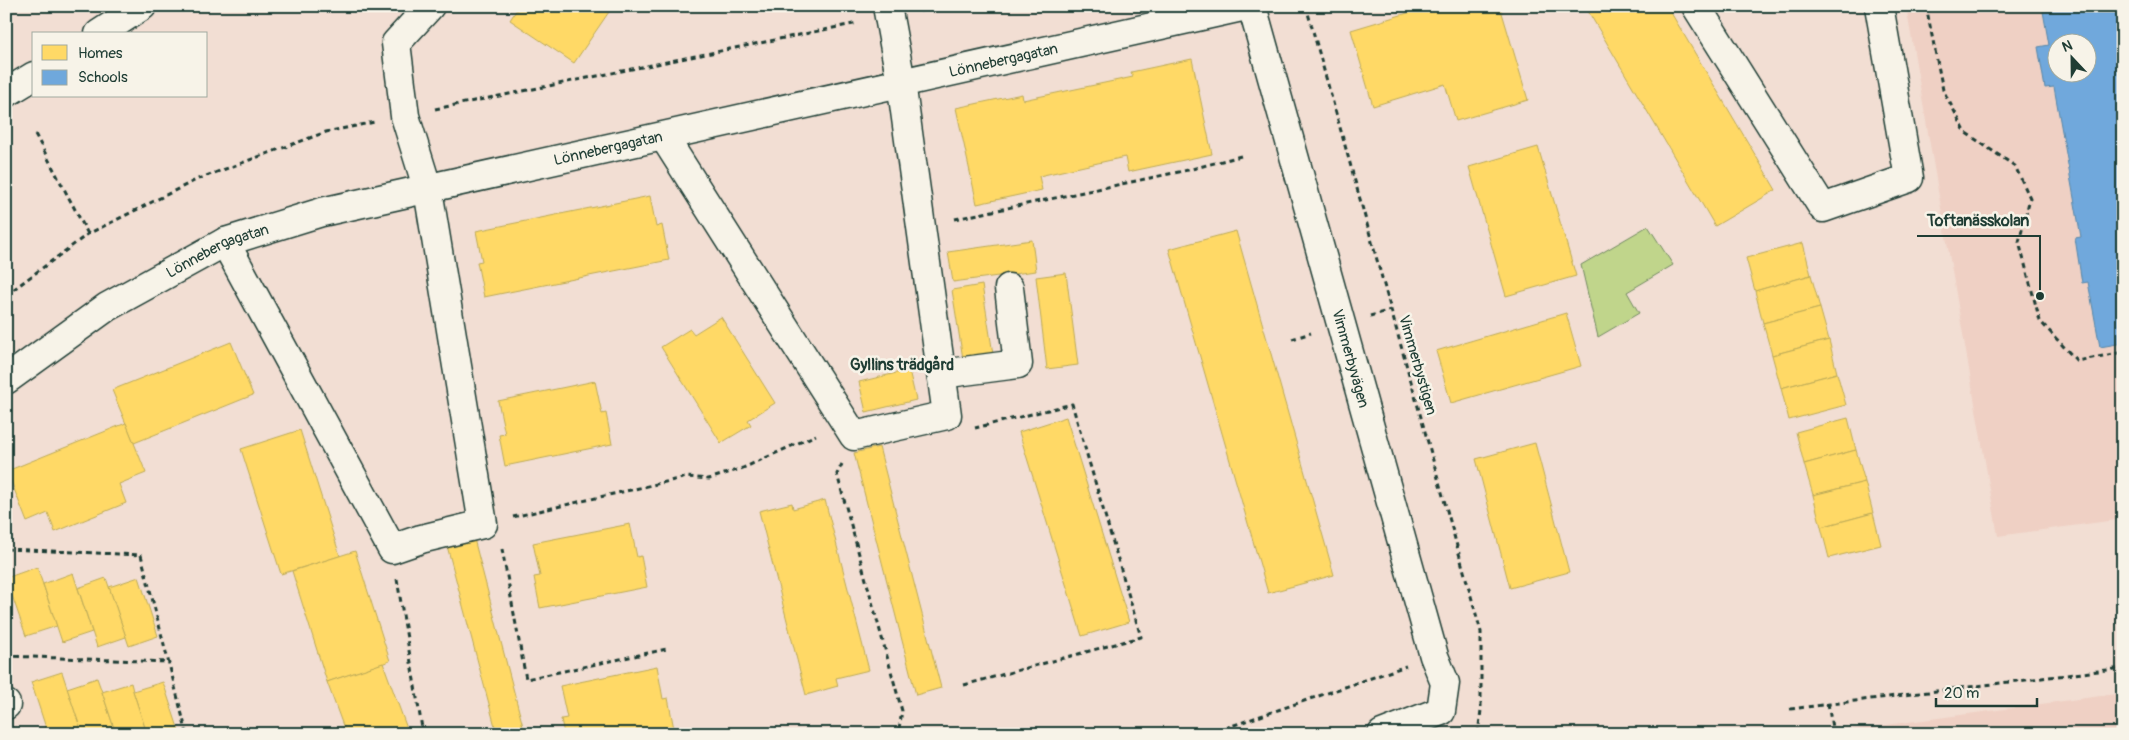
<svg xmlns="http://www.w3.org/2000/svg" width="2129" height="740" font-family="Pangolin,sans-serif">
<rect width="100%" height="100%" fill="#f2ded3"/>
<filter id="ink" filterUnits="userSpaceOnUse"><feTurbulence type="fractalNoise" baseFrequency=".02" numOctaves="2"/><feDisplacementMap in="SourceGraphic" scale="10" xChannelSelector="R" yChannelSelector="G"/><feConvolveMatrix kernelMatrix="1 2 1 2 8 2 1 2 1" color-interpolation-filters="sRGB"/></filter>
<g filter="url(#ink)">
<g fill="#efd0c4" fill-rule="evenodd">
<path d="M1906,6H2123V519L1998,536ZM2056,42H2086V72H2056Z"/>
<path d="M2123,693V734H1842V731Z"/>
</g>
<path fill="#c0d58b" stroke="#708960" d="M1648,226L1673,265L1627,292L1639,313L1598,337L1581,265Z"/>
<g fill="#ffd966" stroke="#bcaa57">
<path d="M519,6H613L574,63L510,20Z"/>
<path d="M1431,6H1500L1528,100L1456,121L1445,84L1373,106L1351,30Z"/>
<path d="M1585,6H1667L1776,190L1715,226Z"/>
<path d="M1192,59L1212,154L1128,172L1125,157L1039,176L1042,190L977,204L956,108L1022,94L1023,100L1133,77L1131,72Z"/>
<path d="M1538,147L1576,276L1506,296L1469,167Z"/>
<path d="M650,196L656,227L662,225L669,260L484,297L477,262L482,261L476,231Z"/>
<path d="M1236,231L1334,575L1268,593L1169,249Z"/>
<path d="M1032,240L1036,271L953,282L948,252Z"/>
<path d="M1803,243L1811,275L1755,291L1746,258Z"/>
<path d="M1066,273L1078,365L1047,369L1036,277Z"/>
<path d="M1811,275L1820,308L1763,323L1755,291Z"/>
<path d="M982,285L993,354L963,359L952,290Z"/>
<path d="M1820,308L1829,340L1772,355L1763,323Z"/>
<path d="M1566,313L1581,366L1451,403L1436,351Z"/>
<path d="M721,317L775,403L748,420L751,425L721,443L661,347L690,329L694,334Z"/>
<path d="M1829,340L1837,373L1781,388L1772,355Z"/>
<path d="M231,342L253,395L134,443L112,390Z"/>
<path d="M909,370L916,400L866,412L859,382Z"/>
<path d="M1837,373L1846,405L1789,420L1781,388Z"/>
<path d="M595,381L602,414L606,413L612,444L505,466L499,435L505,434L498,401Z"/>
<path d="M1066,417L1129,622L1082,636L1019,432Z"/>
<path d="M1848,418L1856,450L1804,464L1796,432Z"/>
<path d="M126,423L146,473L119,484L126,503L55,532L48,513L27,522L7,471Z"/>
<path d="M300,430L340,556L281,574L241,449Z"/>
<path d="M1535,443L1569,572L1510,588L1476,459Z"/>
<path d="M879,447L941,688L916,695L854,453Z"/>
<path d="M1856,450L1865,482L1813,495L1804,464Z"/>
<path d="M1865,482L1873,513L1821,527L1813,495Z"/>
<path d="M825,500L869,670L836,678L838,686L806,695L759,511L792,503L793,509Z"/>
<path d="M1873,513L1881,545L1829,558L1821,527Z"/>
<path d="M630,524L637,557L641,556L647,587L540,608L534,577L540,576L533,543Z"/>
<path d="M473,535L525,734H497L446,542Z"/>
<path d="M355,551L390,661L327,682L292,571Z"/>
<path d="M37,567L57,626L26,636L6,578Z"/>
<path d="M73,573L92,632L62,642L43,584Z"/>
<path d="M139,577L158,636L129,646L109,587Z"/>
<path d="M106,578L126,637L97,647L78,588Z"/>
<path d="M383,663L409,734H346L327,682Z"/>
<path d="M657,666L663,699L668,698L674,729L651,734H564L561,719L567,718L560,686Z"/>
<path d="M62,672L81,730L70,734H48L31,682Z"/>
<path d="M97,678L102,692L116,734H82L81,730L67,688Z"/>
<path d="M163,682L180,734H147L133,691Z"/>
<path d="M131,683L133,691L147,734H116L102,692Z"/>
</g>
<path fill="#6fa8dc" stroke="#5788aa" fill-rule="evenodd" d="M2042,6H2123V343L2100,347L2088,282L2082,283L2075,238L2081,237L2054,87L2045,88L2038,47L2049,45ZM2056,42H2086V72H2056Z"/>
<g fill="none" stroke-linecap="round" stroke-linejoin="round">
<defs>
<g id="minor">
<path id="s1" d="M1252,6L1434,656L1445,683L1441,711L1382,734"/>
<path d="M1696,6L1823,208L1909,178L1879,6"/>
<path d="M664,137L854,436L947,415L901,82L887,6"/>
<path d="M225,242L392,549L421,539L483,524L428,190L405,116L396,43L430,6"/>
<path d="M941,374L1018,364L1009,288"/>
<path id="s2" d="M6,380L107,307L225,242L322,212L1246,6"/>
<path d="M6,704V705"/>
</g>
<g id="major">
<path d="M99,34L142,6"/>
<path d="M6,93L34,76"/>
</g>
</defs>
<use href="#minor" stroke="#1f3d34" stroke-width="31"/>
<use href="#major" stroke="#1f3d34" stroke-width="31"/>
<g stroke="#1f3d34" stroke-width="3" stroke-dasharray="5 4" stroke-linecap="butt">
<path d="M1306,6L1481,632V710L1478,734"/>
<path d="M1926,6L1943,90L1966,133L2015,166L2030,198L2019,242L2040,321L2077,361L2123,352"/>
<path d="M920,11L944,6"/>
<path d="M435,109L858,23"/>
<path d="M35,134L88,234"/>
<path d="M955,219L1188,170L1241,156"/>
<path d="M6,295L88,234L198,179L326,132L375,122"/>
<path d="M1370,316L1391,310"/>
<path d="M1292,339L1311,333"/>
<path d="M842,464L837,474L902,711L898,734"/>
<path d="M513,517L687,477L709,479L743,468L816,435"/>
<path d="M6,549L141,555L187,734"/>
<path d="M502,549L526,679L667,649"/>
<path d="M397,579L423,734"/>
<path d="M6,656L168,662"/>
<path d="M964,685L1141,637L1072,404L975,428"/>
<path d="M1828,703L1833,734"/>
<path d="M1790,709L2123,668"/>
<path d="M1208,734L1406,666"/>
</g>
<use href="#minor" stroke="#f7f3e8" stroke-width="28"/>
<use href="#major" stroke="#f7f3e8" stroke-width="28"/>
</g>
</g>
<g text-anchor="middle" stroke-width="5" stroke-linejoin="round" paint-order="stroke">
<g font-size="15" fill="#1f3d34" stroke="#f7f3e8">
<text dy="5" stroke="none"><textPath href="#s2" startOffset="1059">Lönnebergagatan</textPath></text>
<text dy="5" stroke="none"><textPath href="#s2" startOffset="654">Lönnebergagatan</textPath></text>
<text dy="5" stroke="none"><textPath href="#s2" startOffset="249">Lönnebergagatan</textPath></text>
<text dy="5" stroke="none"><textPath href="#s1" startOffset="366">Vimmerbyvägen</textPath></text>
<text transform="translate(1418 365) rotate(74)" y="5">Vimmerbystigen</text>
</g>
<g font-size="16" font-weight="bold" fill="#1f3d34" stroke="#f7f3e8">
<text x="902" y="370">Gyllins trädgård</text>
</g>
</g>
<path fill="none" stroke="#1f3d34" stroke-width="2" d="M2040 296L2040 236H1917"/>
<circle fill="#1f3d34" stroke="#f7f3e8" stroke-width="2" cx="2040" cy="296" r="5"/>
<g font-size="16" text-anchor="middle" font-weight="bold" fill="#1f3d34" stroke="#f7f3e8" stroke-width="5" stroke-linejoin="round" paint-order="stroke">
<text x="1978" y="226">Toftanässkolan</text>
</g>
<rect width="2129" height="740" fill="none" stroke="#f7f3e8" stroke-width="25"/>
<rect x="12" y="12" width="2104" height="715" fill="none" stroke="#1f3d34" stroke-width="2" filter="url(#ink)"/>
<rect x="32" y="32" width="175" height="65" fill="#f7f3e8" stroke="#a1aaa0"/>
<rect x="42" y="45" width="25" height="15" fill="#ffd966" stroke="#a1aaa0"/>
<text x="78" y="58" font-size="15" fill="#1f3d34">Homes</text>
<rect x="42" y="70" width="25" height="15" fill="#6fa8dc" stroke="#a1aaa0"/>
<text x="78" y="82" font-size="15" fill="#1f3d34">Schools</text>
<g transform="translate(2072 58) rotate(338)"><circle r="24" fill="#f7f3e8" stroke="#a1aaa0"/>
<path d="M0-4L9 19L0 12L-9 19Z" fill="#1f3d34"/>
<text y="-8" font-size="14" font-weight="bold" text-anchor="middle" fill="#1f3d34">N</text>
</g>
<path d="M1936 698v8h101v-8" fill="none" stroke="#1f3d34" stroke-width="2.5"/>
<text x="1944" y="698" font-size="15" fill="#1f3d34" stroke="#f7f3e8" stroke-width="4" paint-order="stroke">20 m</text>
</svg>
